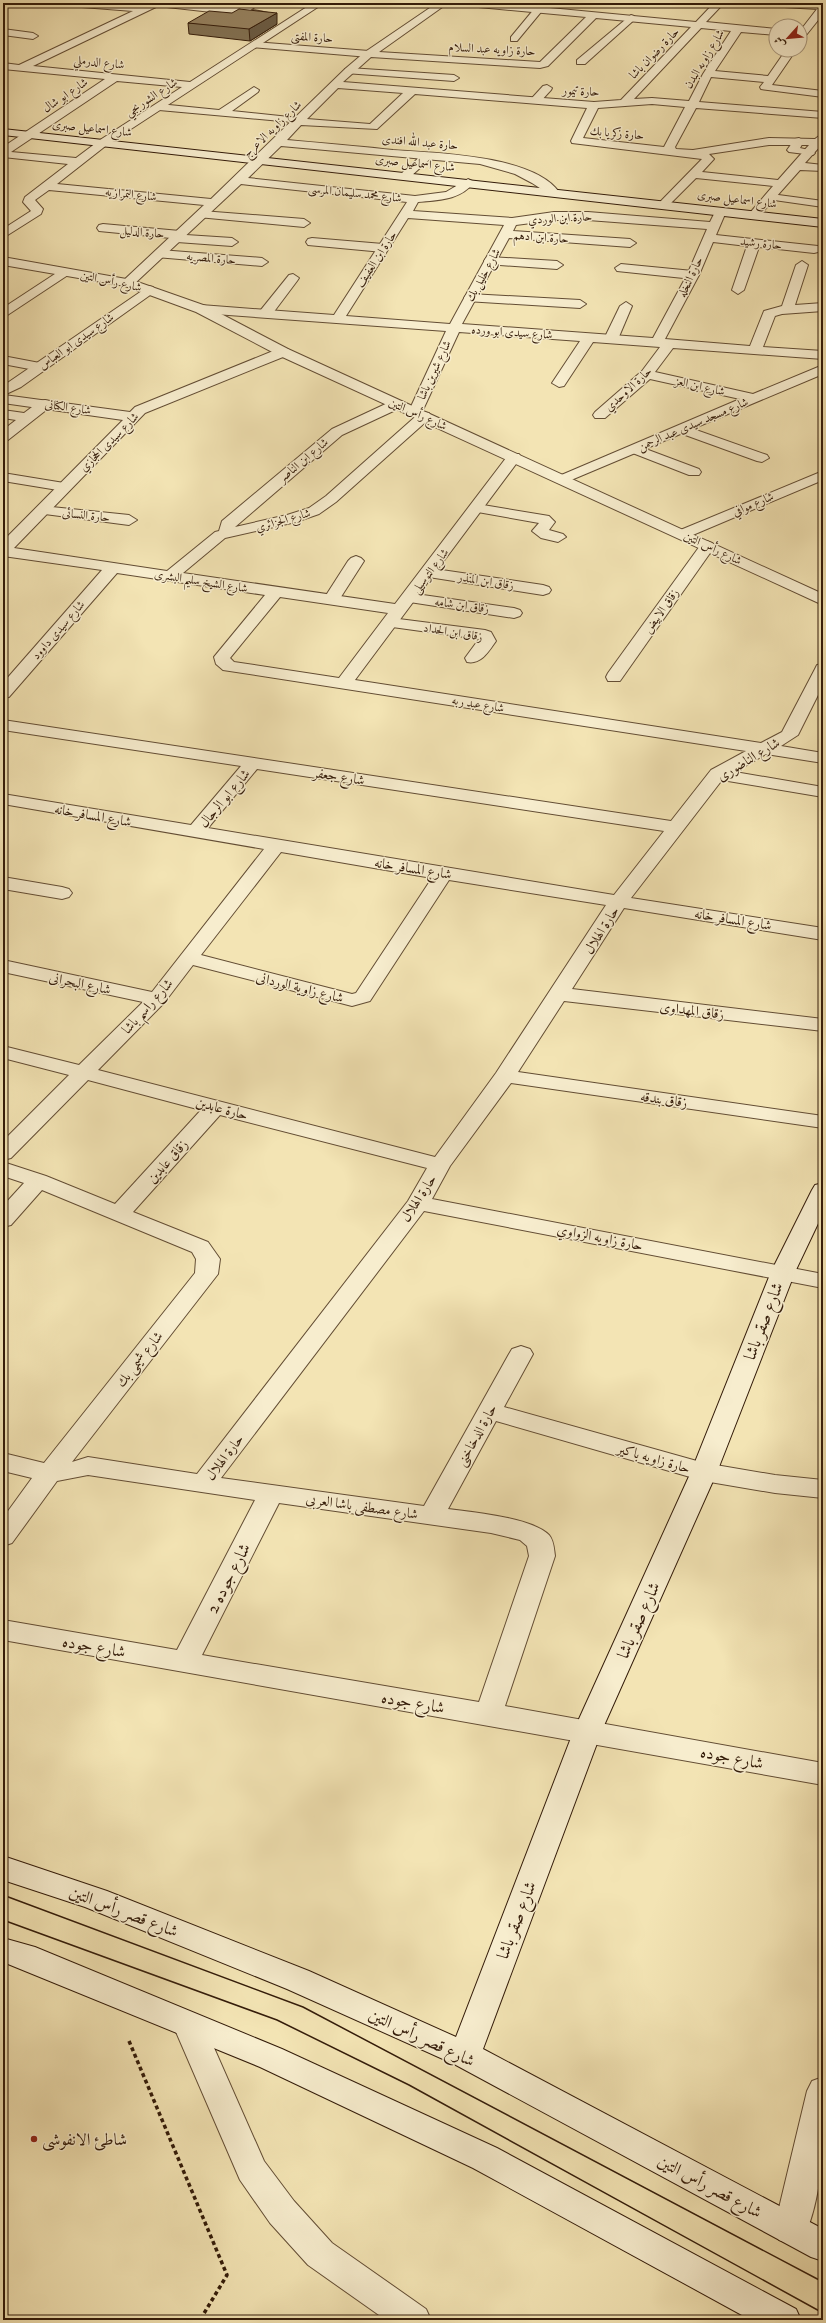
<svg xmlns="http://www.w3.org/2000/svg" width="826" height="2323" font-family="'IM FELL DW Pica',Amiri,serif">
<rect width="100%" height="100%" fill="#f3e4b4"/>
<filter id="stains"><feTurbulence type="fractalNoise" baseFrequency=".005" numOctaves="4"/><feColorMatrix values="0 0 0 0 .2 0 0 0 0 .09 0 0 0 0 .02 0 0 0 .5 -.17"/></filter>
<radialGradient id="worn" r=".72"><stop offset=".6" stop-color="#630" stop-opacity="0"/><stop offset="1" stop-color="#630" stop-opacity=".3"/></radialGradient>
<g fill="none" stroke-linecap="round" stroke-linejoin="round">
<defs>
<g id="service">
<path d="M249,3H261L244,14H238V10Z"/>
<path d="M538,7L543,10L541,12L517,41H511V37L535,8Z"/>
<path d="M631,15L634,16V20L585,64H577V60Z"/>
<path d="M3,29L33,33L38,36L33,39L3,35Z"/>
<path d="M254,42L369,51L374,54L369,57L250,47L249,45Z"/>
<path d="M349,68L454,75L459,78L454,81L345,73V69Z"/>
<path d="M547,85L552,88L551,90L540,102H532V98L543,86Z"/>
<path d="M254,87L259,90L258,92L232,111L299,118L304,121L303,123L159,110L154,107L159,104L219,110Z"/>
<path d="M799,138L804,141L800,148L813,151L815,153L813,155L789,152L787,150L795,139Z"/>
<path d="M427,153L433,156L431,158L410,177H402L400,175L402,173L423,154Z"/>
<path d="M771,194L823,201V207L767,199L765,197Z"/>
<path d="M202,211L304,219L310,223L304,227L198,217L196,215L198,213Z"/>
<path d="M103,224L180,231L186,235L232,238L238,242L232,246L177,242L171,238L99,231L97,228L99,225Z"/>
<path d="M312,238L383,244L389,248L383,252L308,245L306,242L308,239Z"/>
<path d="M160,250L262,258L268,262L262,266L156,257L154,254Z"/>
<path d="M490,257L557,261L563,265L557,269L486,264L484,261L486,258Z"/>
<path d="M621,264L693,271L699,275L693,279L617,271L615,268Z"/>
<path d="M293,274L299,278L297,281L270,317H260L259,314L260,311L289,275Z"/>
<path d="M470,294L580,300L586,304L580,308L466,301L464,298L466,295Z"/>
<path d="M626,302L632,306L618,339L616,342H606L604,339L620,306Z"/>
<path d="M3,356L45,364L47,367L40,371L3,364Z"/>
<path d="M45,400L50,401L52,404L50,407L8,440L3,441V430L16,420L3,418V410L24,413L40,401Z"/>
<path d="M682,425L767,455L769,458L762,462L757,461L677,432L675,429Z"/>
<path d="M635,445L699,469L701,472L699,475H689L630,452L628,449Z"/>
<path d="M3,473L64,483L71,487L64,491L3,481Z"/>
<path d="M477,504L549,516L555,522L549,530L563,534L566,537L558,542L541,538L532,531L539,523L472,511L470,508L472,505Z"/>
<path d="M42,506L129,515L137,520L129,525L37,513L35,510Z"/>
<path d="M356,556L361,558L364,561L339,600L337,603H325L323,600L348,561L351,558Z"/>
<path d="M428,568L543,585L549,587L551,590L549,593L543,595L422,576L420,573L422,570Z"/>
<path d="M409,593L514,608L520,610L522,613L520,616L514,618L403,601L401,598L403,595Z"/>
<path d="M391,618L485,630L491,632L496,641C489,651 481,665 467,662L465,658L479,639L385,626L383,623L385,620Z"/>
<path d="M3,877L62,887L69,889L72,893L69,897L62,899L3,889Z"/>
<path d="M189,2012L200,2016L264,2161L294,2201L332,2243L426,2309L431,2320H386L308,2265L270,2223L240,2180L173,2025L178,2016Z"/>
</g>
<g id="minor">
<path d="M64,3L143,6C162,0 246,7 268,13L270,15L265,18L158,6L33,66L190,82L313,3H324L108,144L57,184L211,199L345,69L365,52L437,3H448L379,52L540,62L586,17L468,6L463,3H498L696,22L714,3H724L706,22L776,29V35L741,32L715,71L768,76L786,50H796L772,85L823,91V97L761,89L760,87L764,82L711,77L699,102L823,112V118L696,108L675,147L676,149L693,150L769,138L815,139L823,133V143L805,163L823,165V171L800,170L759,216L755,218L749,214L773,186L696,178L668,206H660L658,204L660,202L702,159L572,143L571,141L587,108L415,94L377,129L301,125L287,140C322,143 358,146 393,150C435,153 533,155 559,192L557,194H549L532,183L515,174L480,164L281,146L248,178L415,196L446,192L468,179L474,182C461,200 439,200 418,202L413,211L512,218L554,212H588L710,222L715,212L719,210L725,214L716,235L818,246L820,249L818,252L814,253L759,247L744,290L738,294L732,290L747,246L713,242L699,275L665,339L750,346L764,311L782,306L796,265L802,261L808,265L795,305L823,303V311L782,314L775,316L763,347L823,351V359L673,348L655,372L753,394L823,365V374L564,483L557,479L559,476L740,399L650,379L605,418H595L593,415L595,412L642,371L660,347L593,342L564,386L559,387L552,383L580,341L459,332L422,412L429,413L431,416L429,419L336,502L319,514L296,522L225,538L183,573L395,604L509,454H519L521,457L519,460L355,680L761,743L782,732L815,669L817,665L823,664V685L798,735L781,746L823,753V763L766,754L735,772L823,787V797L722,780L631,898L823,928V940L624,908L572,989L823,1019V1031L564,1001L518,1072L823,1116V1128L511,1083L450,1166L432,1199L823,1274V1288L424,1211L221,1478L424,1506L509,1354L512,1349L521,1346L530,1349L533,1354L504,1407L704,1463L775,1475L823,1480V1498L775,1493L704,1481L496,1421L448,1509C472,1512 533,1518 549,1535C554,1541 554,1549 555,1556L505,1706L823,1763V1785L3,1640V1620L177,1650L255,1500L88,1475L57,1481L12,1543L3,1546V1518L32,1478L3,1471V1453L44,1463L195,1273L196,1259L192,1252L42,1190L11,1225L3,1227V1206L24,1183L3,1176V1162L46,1176L115,1204L201,1110L88,1080L11,1158L3,1160V1141L69,1075L3,1058V1046L79,1065L143,1002L3,972V960L152,992L264,849L3,804V794L191,825L241,766L3,730V720L671,821L711,770L746,751L223,670L216,664L214,657L265,595L117,573L9,697L3,698V683L102,570L3,556V541L123,420L3,403V386L149,286L153,287L155,290L153,293L21,387L4,395L130,412L135,407L278,349H288L290,352L288,355L145,413L14,548L167,571L215,532L219,531L222,521L332,429L392,401H402L404,404L402,407L342,435L235,527L287,515L309,508L326,496L415,417L408,413L446,331L201,313L195,309L201,305L334,315L407,202L241,184L132,286L128,287L122,283L124,280L204,205L49,190L35,200L43,209L41,214L3,238V229L31,211L23,202L25,197L68,164L3,157V147L105,79L3,69V63L19,65L133,11L69,6ZM596,18L691,27L621,100L594,102L343,82L371,57L540,68L548,66ZM701,28L731,31L703,74L689,101L652,98L634,99ZM117,81L182,87L100,140L76,158L11,152ZM338,88L403,93L370,124L307,119ZM652,104L685,107L664,147L583,138L598,108ZM769,145H809L778,180L702,172L714,159L709,154ZM408,218L504,225L450,324L346,316ZM554,220H588L707,229L687,275L653,338L462,324L509,238L630,247L636,243L630,239L513,231L516,225ZM280,597L388,613L339,678L234,662L230,658ZM257,769L664,831L614,895L208,828ZM281,852L432,878L356,993L352,994L201,955ZM449,880L606,905L496,1073L435,1157L98,1070L164,1003L193,965L352,1006L370,1001ZM220,1115L427,1168L408,1201L197,1474L88,1457L72,1462L218,1274L220,1259L208,1242L133,1212ZM279,1503L491,1533L520,1540L527,1546L529,1556L479,1702L202,1655Z"/>
<path d="M763,3L823,4V14L803,39L800,40V31L817,9L768,6Z"/>
<path d="M64,268L70,272L68,275L3,318V308Z"/>
<path d="M823,471V480L688,537L683,539L675,534L678,531Z"/>
<path d="M707,541L712,543L715,546L620,681H608L606,677L608,673L702,543Z"/>
<path d="M823,2077C823,2131 826,2189 803,2240L791,2244L779,2240L774,2229L807,2091L812,2081Z"/>
</g>
<path id="tertiary" d="M3,257L132,280L206,306L288,349L823,594V605L278,355L196,312L125,286L3,265Z"/>
<g id="secondary">
<path d="M3,129L823,219V227L3,135Z"/>
<path d="M823,1183V1213L795,1272L717,1472L602,1730L483,2049L823,2229V2261L811,2257L454,2064L287,1989L85,1907L3,1880V1856L107,1891L309,1971L456,2037L574,1730L691,1472L771,1272L812,1190L815,1185Z"/>
<path d="M3,1938L35,1947L282,2049L497,2148L796,2309L801,2320H751L473,2168L260,2067L3,1962Z"/>
</g>
</defs>
<use href="#service" stroke="#634d34" stroke-width="2"/>
<use href="#minor" stroke="#634d34" stroke-width="2"/>
<use href="#tertiary" stroke="#634d34" stroke-width="2"/>
<use href="#secondary" stroke="#331b09" stroke-width="2"/>
<path stroke="#331b09" stroke-width="3.5" stroke-dasharray="4 3" stroke-linecap="butt" d="M129,2041L227,2275L200,2320"/>
<use href="#service" fill="#f7edce" fill-rule="evenodd"/>
<use href="#minor" fill="#f7edce" fill-rule="evenodd"/>
<use href="#tertiary" fill="#f7edce" fill-rule="evenodd"/>
<use href="#secondary" fill="#f7edce" fill-rule="evenodd"/>
<g stroke="#331b09" stroke-width="1.5">
<path d="M3,1895L303,2007L823,2282"/>
<path d="M3,1920L277,2020L409,2085L823,2313"/>
</g>
</g>
<g fill="#827254" stroke="#331b09">
<path d="M122,3H142L140,4Z"/>
<path d="M188,23L277,24L250,41L189,34Z"/>
</g>
<path fill="#6a5c45" stroke="#331b09" d="M277,13V24L250,41L249,29Z"/>
<path fill="#978462" stroke="#331b09" d="M239,9L277,13L249,29L188,23L209,11L232,13Z"/>
<circle fill="#8f2418" stroke="#f7edce" stroke-width="1.5" cx="34" cy="2139" r="4"/>
<g text-anchor="middle" stroke-width="3" stroke-linejoin="round" paint-order="stroke">
<g font-size="12" fill="#331b09" stroke="#f7edce">
<text transform="translate(312 37) rotate(4)" y="4">حارة المفتى</text>
<text transform="translate(492 49) rotate(3)" y="4">حارة زاويه عبد السلام</text>
<text transform="translate(654 53) rotate(-46)" y="4">حارة رضوان باشا</text>
<text transform="translate(704 59) rotate(-59)" y="4">شارع زاويه البدن</text>
<text transform="translate(99 62) rotate(6)" y="4">شارع الدرملي</text>
<text transform="translate(581 91) rotate(3)" y="4">حارة تيمور</text>
<text transform="translate(65 95) rotate(-34)" y="4">شارع ابو شال</text>
<text transform="translate(151 97) rotate(-33)" y="4">شارع الشوربجي</text>
<text transform="translate(92 128) rotate(6)" y="4">شارع اسماعيل صبرى</text>
<text transform="translate(272 129) rotate(-44)" y="4">شارع زاويه الاعرج</text>
<text transform="translate(617 133) rotate(5)" y="4">حارة زكريا بك</text>
<text transform="translate(420 142) rotate(5)" y="4">حارة عبد الله افندى</text>
<text transform="translate(415 163) rotate(6)" y="4">شارع اسماعيل صبرى</text>
<text transform="translate(355 193) rotate(6)" y="4">شارع محمد سليمان المرسى</text>
<text transform="translate(131 194) rotate(6)" y="4">شارع التمرازيه</text>
<text transform="translate(737 199) rotate(7)" y="4">شارع اسماعيل صبرى</text>
<text transform="translate(560 218) rotate(-3)" y="4">حارة ابن الوردي</text>
<text transform="translate(142 232) rotate(5)" y="4">حارة الدليل</text>
<text transform="translate(541 237) rotate(4)" y="4">حارة ابن ادهم</text>
<text transform="translate(761 243) rotate(6)" y="4">حارة رشيد</text>
<text transform="translate(211 258) rotate(5)" y="4">حارة المصريه</text>
<text transform="translate(376 259) rotate(-57)" y="4">حارة ابن العفيف</text>
<text transform="translate(483 275) rotate(-61)" y="4">شارع خليل بك</text>
<text transform="translate(690 277) rotate(-65)" y="4">حارة النخله</text>
<text transform="translate(111 281) rotate(12)" y="4">شارع رأس التين</text>
<text transform="translate(512 332) rotate(4)" y="4">شارع سيدى ابو ورده</text>
<text transform="translate(76 341) rotate(-35)" y="4">شارع سيدى ابو العباس</text>
<text transform="translate(434 370) rotate(-65)" y="4">شارع شيرين باشا</text>
<text transform="translate(700 386) rotate(13)" y="4">شارع ابن العز</text>
<text transform="translate(628 389) rotate(-43)" y="4">حارة الاوحدي</text>
<text transform="translate(68 407) rotate(8)" y="4">شارع الكنانى</text>
<text transform="translate(418 414) rotate(24)" y="4">شارع رأس التين</text>
<text transform="translate(693 424) rotate(-23)" y="4">شارع مسجد سيدى عبد الرحمن</text>
<text transform="translate(109 442) rotate(-45)" y="4">شارع سيدى الحجازي</text>
<text transform="translate(303 460) rotate(-40)" y="4">شارع ابن الناصر</text>
<text transform="translate(753 504) rotate(-23)" y="4">شارع موافي</text>
<text transform="translate(86 515) rotate(6)" y="4">حارة النسائى</text>
<text transform="translate(283 520) rotate(-16)" y="4">شارع الجزائري</text>
<text transform="translate(713 548) rotate(25)" y="4">شارع رأس التين</text>
<text transform="translate(430 571) rotate(-53)" y="4">شارع التوسيلى</text>
<text transform="translate(201 581) rotate(9)" y="4">شارع الشيخ سليم البشرى</text>
<text transform="translate(486 581) rotate(9)" y="4">زقاق ابن المنذر</text>
<text transform="translate(462 605) rotate(8)" y="4">زقاق ابن شامه</text>
<text transform="translate(661 611) rotate(-55)" y="4">زقاق الابيض</text>
<text transform="translate(58 630) rotate(-49)" y="4">شارع سيدى داوود</text>
<text transform="translate(453 632) rotate(9)" y="4">زقاق ابن الحداد</text>
<text transform="translate(478 704) rotate(9)" y="4">شارع عبد ربه</text>
</g>
<g font-size="14" fill="#331b09" stroke="#f7edce">
<text transform="translate(748 759) rotate(-31)" y="5">شارع الناضورى</text>
<text transform="translate(339 776) rotate(9)" y="5">شارع جعفر</text>
<text transform="translate(224 798) rotate(-50)" y="5">شارع ابو الرجال</text>
<text transform="translate(93 815) rotate(10)" y="5">شارع المسافر خانه</text>
<text transform="translate(413 868) rotate(9)" y="5">شارع المسافر خانه</text>
<text transform="translate(733 919) rotate(9)" y="5">شارع المسافر خانه</text>
<text transform="translate(601 930) rotate(-58)" y="5">حارة الهلال</text>
<text transform="translate(80 983) rotate(12)" y="5">شارع البحرانى</text>
<text transform="translate(300 987) rotate(14)" y="5">شارع زاوية الوردانى</text>
<text transform="translate(147 1006) rotate(-48)" y="5">شارع راسم باشا</text>
<text transform="translate(692 1010) rotate(7)" y="5">زقاق المهداوى</text>
<text transform="translate(664 1099) rotate(8)" y="5">زقاق بندقه</text>
<text transform="translate(222 1108) rotate(15)" y="5">حارة عابدين</text>
<text transform="translate(167 1161) rotate(-48)" y="5">زقاق عابدين</text>
<text transform="translate(418 1198) rotate(-57)" y="5">حارة الهلال</text>
<text transform="translate(600 1237) rotate(11)" y="5">حارة زاويه الزواوي</text>
<text transform="translate(139 1359) rotate(-52)" y="5">شارع شيمى بك</text>
<text transform="translate(476 1435) rotate(-61)" y="5">حارة الدخاخنى</text>
<text transform="translate(224 1457) rotate(-53)" y="5">حارة الهلال</text>
<text transform="translate(654 1458) rotate(16)" y="5">حارة زاويه باكير</text>
<text transform="translate(362 1506) rotate(8)" y="5">شارع مصطفى باشا العربى</text>
</g>
<g font-size="17" fill="#331b09" stroke="#f7edce">
<text transform="translate(763 1321) rotate(-69)" y="6">شارع صقر باشا</text>
<text transform="translate(228 1578) rotate(-63)" y="6">شارع جوده 2</text>
<text transform="translate(638 1620) rotate(-66)" y="6">شارع صقر باشا</text>
<text transform="translate(94 1646) rotate(10)" y="6">شارع جوده</text>
<text transform="translate(413 1702) rotate(10)" y="6">شارع جوده</text>
<text transform="translate(732 1757) rotate(11)" y="6">شارع جوده</text>
<text transform="translate(124 1911) rotate(21)" y="6">شارع قصر رأس التين</text>
<text transform="translate(516 1920) rotate(-69)" y="6">شارع صقر باشا</text>
<text transform="translate(422 2037) rotate(25)" y="6">شارع قصر رأس التين</text>
<text transform="translate(710 2186) rotate(28)" y="6">شارع قصر رأس التين</text>
</g>
<g font-size="17" fill="#331b09" stroke="#f7edce" text-anchor="start">
<text x="42" y="2145">شاطئ الانفوشى</text>
</g>
</g>
<rect width="826" height="2323" fill="none" stroke="#f3e4b4" stroke-width="16"/>
<rect x="4" y="4" width="818" height="2315" fill="none" stroke="#331b09" stroke-width="2"/>
<rect x="8" y="8" width="810" height="2307" fill="none" stroke="#331b09"/>
<g transform="translate(788 38) rotate(243)"><circle r="19" fill="#f7edce" stroke="#a9997f"/>
<path d="M0-3L7 15L0 10L-7 15Z" fill="#8f2418"/>
<text y="-6" font-size="11" font-weight="bold" text-anchor="middle" fill="#331b09">ش</text>
</g>
<rect width="100%" height="100%" filter="url(#stains)"/>
<rect width="100%" height="100%" fill="url(#worn)"/>
</svg>
